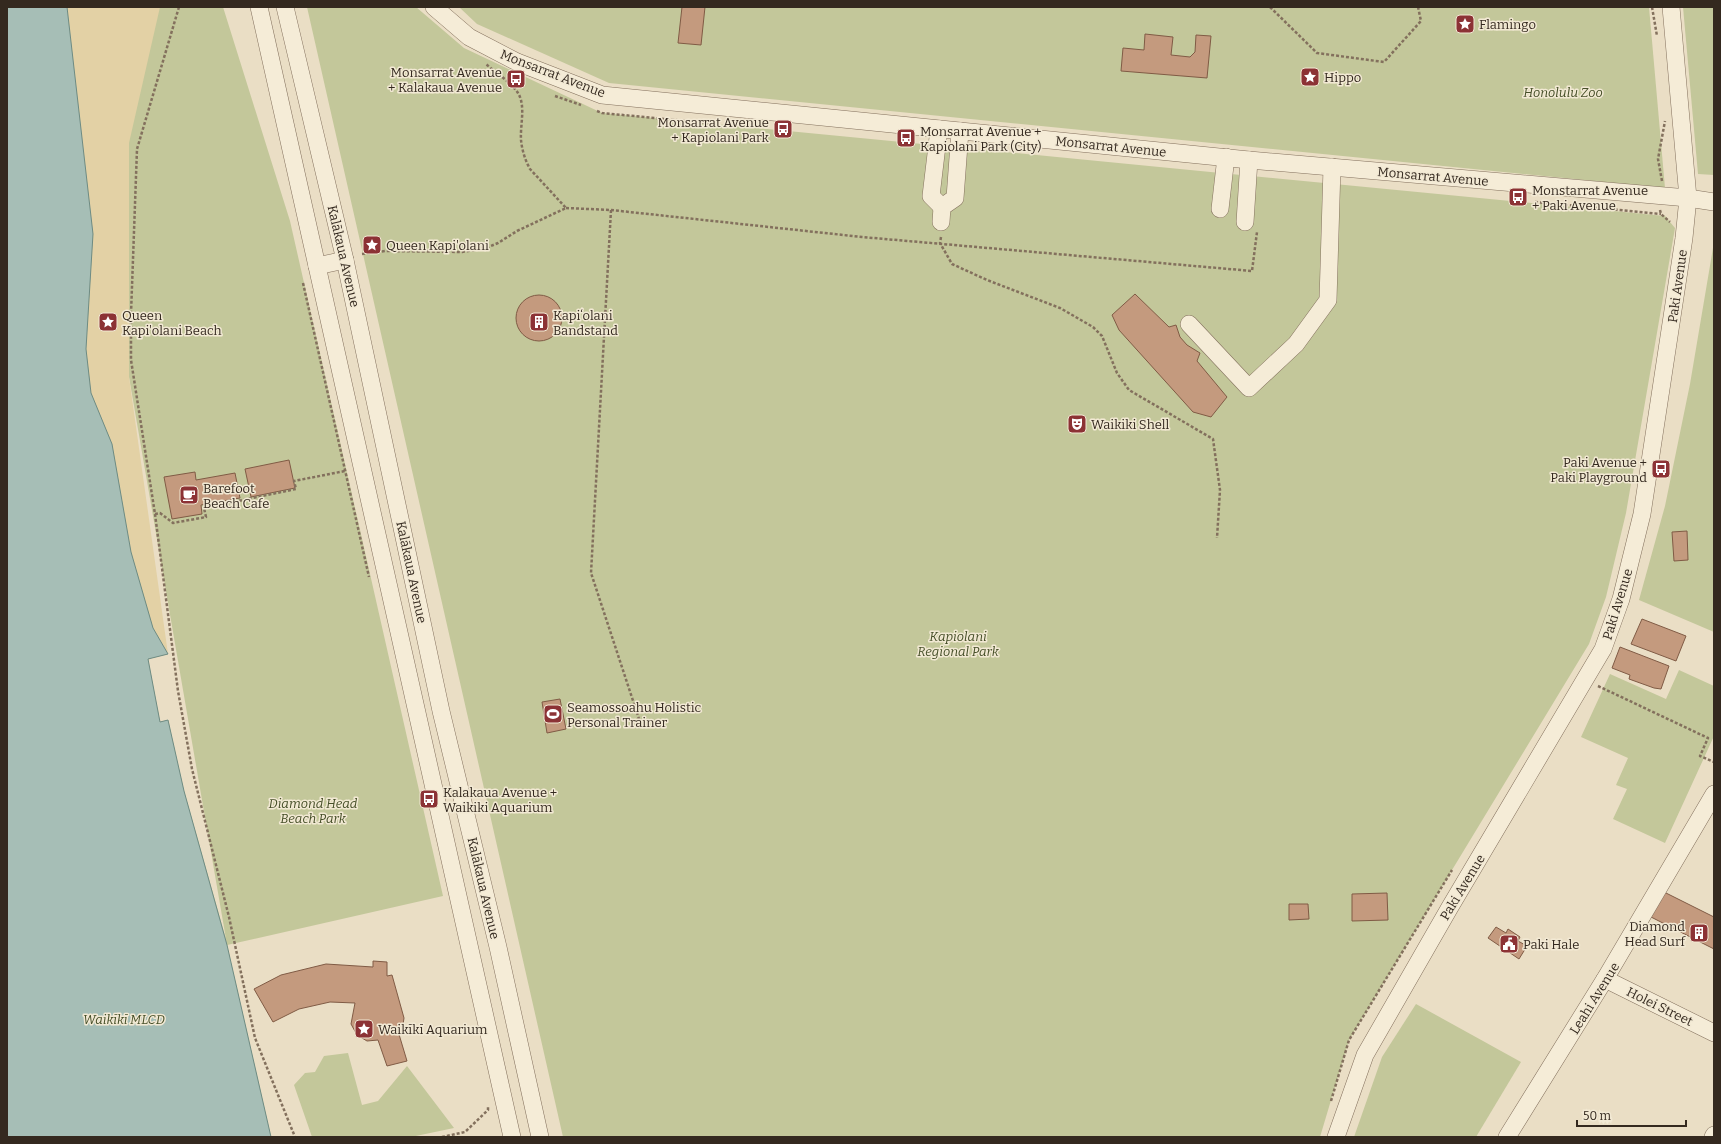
<svg xmlns="http://www.w3.org/2000/svg" width="1721" height="1144" font-family="Bitter,serif">
<rect width="100%" height="100%" fill="#eadec5"/>
<g fill="#c3c79a">
<path d="M7,7H67L93,234L153,628L168,654L148,659L160,722L168,720L184,791L226,939L129,377L104,7H223L290,221L443,896L227,945L271,1137H7Z"/>
<path d="M307,7H416L464,48L602,113L1665,216L1675,228L1626,513L1606,597L1589,644L1349,1040L1320,1137H563Z"/>
<path d="M459,7H1649L1665,188L609,83L477,24Z"/>
<path d="M1683,7H1714V175L1698,174Z"/>
<path d="M1714,242V632L1639,600L1665,506L1690,384Z"/>
<path d="M1679,670L1714,686V736L1665,843L1613,819L1627,789L1616,785L1628,758L1581,737L1610,674L1666,699Z"/>
<path d="M1416,1004L1521,1062L1476,1137H1354L1382,1057Z"/>
<path d="M348,1053L362,1105L378,1101L407,1066L454,1128L411,1137H312L294,1085L305,1073L315,1072L324,1056Z"/>
</g>
<path fill="#e3d1a5" d="M67,7H160L129,143V377L168,654L153,628L131,552L112,444L91,393L86,349L93,234Z"/>
<path fill="#a6beb6" stroke="#6e8b83" d="M7,7H67L93,234L86,349L91,393L112,444L131,552L153,628L168,654L148,659L160,722L168,720L184,791L227,945L271,1137H7Z"/>
<g fill="#c49a7e" stroke="#805b45">
<path d="M682,7H705L701,45L678,43Z"/>
<path d="M1145,34L1173,37L1171,55L1190,57L1195,52L1196,35L1211,36L1207,78L1121,71L1123,48L1144,50Z"/>
<path d="M1135,294L1169,327L1176,325L1180,337L1187,345L1200,353L1197,361L1227,397L1211,417L1193,412L1119,330L1112,315Z"/>
<circle cx="539" cy="318" r="23"/>
<path d="M289,460L295,488L251,497L245,469Z"/>
<path d="M195,472L196,480L235,473L240,498L201,505L202,514L172,519L164,477Z"/>
<path d="M1687,531L1688,560L1674,561L1672,532Z"/>
<path d="M1642,619L1686,636L1676,661L1631,644Z"/>
<path d="M1620,647L1669,666L1661,689L1654,688L1629,679L1630,675L1612,668Z"/>
<path d="M560,699L566,729L547,733L542,702Z"/>
<path d="M1664,892L1714,917V949L1651,917Z"/>
<path d="M1387,893L1388,920L1352,921V894Z"/>
<path d="M1289,904H1308L1309,919L1289,920Z"/>
<path d="M1496,927L1506,933L1508,929L1520,937L1518,941L1527,946L1519,959L1488,938Z"/>
<path d="M373,961L387,962V976L392,975L404,1018L402,1031H398L407,1061L387,1066L378,1040L367,1041L357,1035L351,1024L355,1003L330,1002L299,1009L273,1022L254,989L281,975L326,964L373,967Z"/>
</g>
<g fill="none" stroke-linecap="round" stroke-linejoin="round">
<defs>
<g id="minor">
<path d="M259,7L512,1137"/>
<path d="M285,7L345,260L441,711L498,947L540,1137"/>
<path d="M434,7L469,37L517,62L602,95L1249,160L1688,198L1714,202"/>
<path d="M939,129L931,196L942,207"/>
<path d="M1220,209L1226,157"/>
<path d="M941,222L942,207L955,198L960,131"/>
<path d="M1245,222L1249,160"/>
<path d="M317,266L345,260"/>
<path d="M1189,324L1249,388L1296,344L1328,300L1332,167"/>
<path d="M1605,979L1714,1033"/>
<path d="M1336,1137L1365,1055L1450,907L1603,649L1621,599L1642,514L1684,238L1688,198L1671,7"/>
<path d="M1507,1137L1605,979L1714,794"/>
<path d="M1713,1137L1714,1135"/>
</g>
</defs>
<use href="#minor" stroke="#83705d" stroke-width="18"/>
<g stroke="#83705d" stroke-width="2.5" stroke-dasharray="3 2" stroke-linecap="butt">
<path d="M179,7L137,149L131,314V360L155,514L178,691L192,769L229,917L255,1038L295,1137"/>
<path d="M1270,7L1317,53L1384,62L1421,21L1418,7"/>
<path d="M1652,7L1657,36"/>
<path d="M555,96L581,105"/>
<path d="M597,111L602,113L717,124"/>
<path d="M1662,181L1658,159L1665,121"/>
<path d="M1535,202L1661,214"/>
<path d="M566,208L611,210L862,237L1252,271L1257,232"/>
<path d="M611,210L591,573L639,719"/>
<path d="M1660,210L1661,214L1670,222"/>
<path d="M941,237L940,243L952,264L987,280L1060,308L1093,327L1102,336L1117,373L1129,390L1213,439L1220,490L1217,538"/>
<path d="M362,254L385,251L462,252L486,248L498,243L517,231L566,208L530,169C525,160 522,150 521,140C520,125 526,106 518,93C511,82 496,73 486,64"/>
<path d="M303,283L369,577"/>
<path d="M155,514L160,513L173,523L206,517L204,508L296,489L294,481L345,471"/>
<path d="M1598,686L1708,738L1700,756L1714,762"/>
<path d="M1331,1101L1349,1040L1452,870"/>
<path d="M442,1137L465,1132L488,1110V1106"/>
</g>
<use href="#minor" stroke="#f5ecd7" stroke-width="17"/>
</g>
<defs>
<symbol id="sight-square" viewBox="-11 -11 22 22"><rect x="-9" y="-9" width="18" height="18" rx="4" fill="#8c3235" stroke="#f2e9d4"/><path d="M0-6L1.8-2.2L6-1.7L2.9 1.2L3.7 5.4L0 3.3L-3.7 5.4L-2.9 1.2L-6-1.7L-1.8-2.2Z" fill="#fff"/></symbol>
<symbol id="bus-square" viewBox="-11 -11 22 22"><rect x="-9" y="-9" width="18" height="18" rx="4" fill="#8c3235" stroke="#f2e9d4"/><path d="M-5-6H5V4H4V6H2V4H-2V6H-4V4H-5ZM-3.5-4V0h7V-4ZM-3.5 1.2v1.5H-2V1.2ZM2 1.2v1.5H3.5V1.2Z" fill="#fff"/></symbol>
<symbol id="building-square" viewBox="-11 -11 22 22"><rect x="-9" y="-9" width="18" height="18" rx="4" fill="#8c3235" stroke="#f2e9d4"/><path d="M-4-6H4V6H1V3H-1V6H-4ZM-2.5-4.3h1.7v1.8h-1.7ZM.8-4.3h1.7v1.8H.8ZM-2.5-1h1.7V.8h-1.7ZM.8-1h1.7V.8H.8Z" fill="#fff"/></symbol>
<symbol id="theatre-square" viewBox="-11 -11 22 22"><rect x="-9" y="-9" width="18" height="18" rx="4" fill="#8c3235" stroke="#f2e9d4"/><path d="M-5-5.5Q0-4 5-5.5V0Q5 5 0 6Q-5 5-5 0ZM-3.3-2.5H-1v1.5H-3.3ZM1-2.5H3.3v1.5H1ZM-2.8 1Q0 5.5 2.8 1Z" fill="#fff"/></symbol>
<symbol id="cafe-square" viewBox="-11 -11 22 22"><rect x="-9" y="-9" width="18" height="18" rx="4" fill="#8c3235" stroke="#f2e9d4"/><path d="M-5.5-4.5H6V0H3Q3 3.5 0 3.5H-2.5Q-5.5 3.5-5.5 0ZM3-3.2v2h1.7v-2ZM-6 4.5H4V6H-6Z" fill="#fff"/></symbol>
<symbol id="stadium-square" viewBox="-11 -11 22 22"><rect x="-9" y="-9" width="18" height="18" rx="4" fill="#8c3235" stroke="#f2e9d4"/><path d="M0-5a6.5 5 0 1 0 0 10a6.5 5 0 1 0 0-10ZM-3.5-1.8h7v3.6h-7Z" fill="#fff"/></symbol>
<symbol id="civic-square" viewBox="-11 -11 22 22"><rect x="-9" y="-9" width="18" height="18" rx="4" fill="#8c3235" stroke="#f2e9d4"/><path d="M-.6-6.5H3V-4.5H.6V-3L4-1V1h2V6H-6V1h2V-1L-.6-3ZM-1.2 2.5V6h2.4V2.5Z" fill="#fff"/></symbol>
</defs>
<g fill-rule="evenodd">
<use href="#sight-square" x="1454" y="13" width="22" height="22"/>
<use href="#sight-square" x="1299" y="66" width="22" height="22"/>
<use href="#bus-square" x="505" y="68" width="22" height="22"/>
<use href="#bus-square" x="772" y="118" width="22" height="22"/>
<use href="#bus-square" x="895" y="127" width="22" height="22"/>
<use href="#bus-square" x="1507" y="186" width="22" height="22"/>
<use href="#sight-square" x="361" y="234" width="22" height="22"/>
<use href="#sight-square" x="97" y="311" width="22" height="22"/>
<use href="#building-square" x="528" y="311" width="22" height="22"/>
<use href="#theatre-square" x="1066" y="413" width="22" height="22"/>
<use href="#bus-square" x="1650" y="458" width="22" height="22"/>
<use href="#cafe-square" x="178" y="484" width="22" height="22"/>
<use href="#stadium-square" x="542" y="703" width="22" height="22"/>
<use href="#bus-square" x="418" y="788" width="22" height="22"/>
<use href="#building-square" x="1688" y="922" width="22" height="22"/>
<use href="#civic-square" x="1498" y="933" width="22" height="22"/>
<use href="#sight-square" x="353" y="1018" width="22" height="22"/>
</g>
<g text-anchor="middle" stroke-width="3" stroke-linejoin="round" paint-order="stroke">
<g font-size="13" fill="#34291f" stroke="#f2e9d4" text-anchor="start">
<text x="1479" y="29">Flamingo</text>
<text x="502" y="77" text-anchor="end">Monsarrat Avenue<tspan x="502" dy="15">+ Kalakaua Avenue</tspan></text>
<text x="1324" y="82">Hippo</text>
<text x="769" y="127" text-anchor="end">Monsarrat Avenue<tspan x="769" dy="15">+ Kapiolani Park</tspan></text>
<text x="920" y="136">Monsarrat Avenue +<tspan x="920" dy="15">Kapiolani Park (City)</tspan></text>
<text x="1532" y="195">Monstarrat Avenue<tspan x="1532" dy="15">+ Paki Avenue</tspan></text>
<text x="386" y="250">Queen Kapi'olani</text>
<text x="122" y="320">Queen<tspan x="122" dy="15">Kapi'olani Beach</tspan></text>
<text x="553" y="320">Kapiʻolani<tspan x="553" dy="15">Bandstand</tspan></text>
<text x="1091" y="429">Waikiki Shell</text>
<text x="1647" y="467" text-anchor="end">Paki Avenue +<tspan x="1647" dy="15">Paki Playground</tspan></text>
<text x="203" y="493">Barefoot<tspan x="203" dy="15">Beach Cafe</tspan></text>
<text x="567" y="712">Seamossoahu Holistic<tspan x="567" dy="15">Personal Trainer</tspan></text>
<text x="443" y="797">Kalakaua Avenue +<tspan x="443" dy="15">Waikiki Aquarium</tspan></text>
<text x="1685" y="931" text-anchor="end">Diamond<tspan x="1685" dy="15">Head Surf</tspan></text>
<text x="1523" y="949">Paki Hale</text>
<text x="378" y="1034">Waikīkī Aquarium</text>
</g>
<g font-size="13" fill="#34291f" stroke="#f2e9d4">
<text transform="translate(553 73) rotate(21)" y="5">Monsarrat Avenue</text>
<text transform="translate(1111 146) rotate(6)" y="5">Monsarrat Avenue</text>
<text transform="translate(1433 176) rotate(5)" y="5">Monsarrat Avenue</text>
<text transform="translate(344 256) rotate(77)" y="5">Kalākaua Avenue</text>
<text transform="translate(1677 286) rotate(-82)" y="5">Paki Avenue</text>
<text transform="translate(412 572) rotate(78)" y="5">Kalākaua Avenue</text>
<text transform="translate(1617 604) rotate(-73)" y="5">Paki Avenue</text>
<text transform="translate(1462 887) rotate(-59)" y="5">Paki Avenue</text>
<text transform="translate(484 888) rotate(77)" y="5">Kalākaua Avenue</text>
<text transform="translate(1594 998) rotate(-58)" y="5">Leahi Avenue</text>
<text transform="translate(1660 1006) rotate(26)" y="5">Holei Street</text>
</g>
<g font-size="13" font-style="italic" fill="#464f28" stroke="#f2e9d4">
<text x="1563" y="97">Honolulu Zoo</text>
<text x="958" y="641">Kapiolani<tspan x="958" dy="15">Regional Park</tspan></text>
<text x="313" y="808">Diamond Head<tspan x="313" dy="15">Beach Park</tspan></text>
<text x="124" y="1024">Waikīkī MLCD</text>
</g>
</g>
<rect width="1721" height="1144" fill="none" stroke="#34291f" stroke-width="16"/>
<path d="M1577 1120v6h109v-6" fill="none" stroke="#34291f" stroke-width="2"/>
<text x="1583" y="1120" font-size="12" fill="#34291f" stroke="#f2e9d4" stroke-width="3" paint-order="stroke">50 m</text>
</svg>
